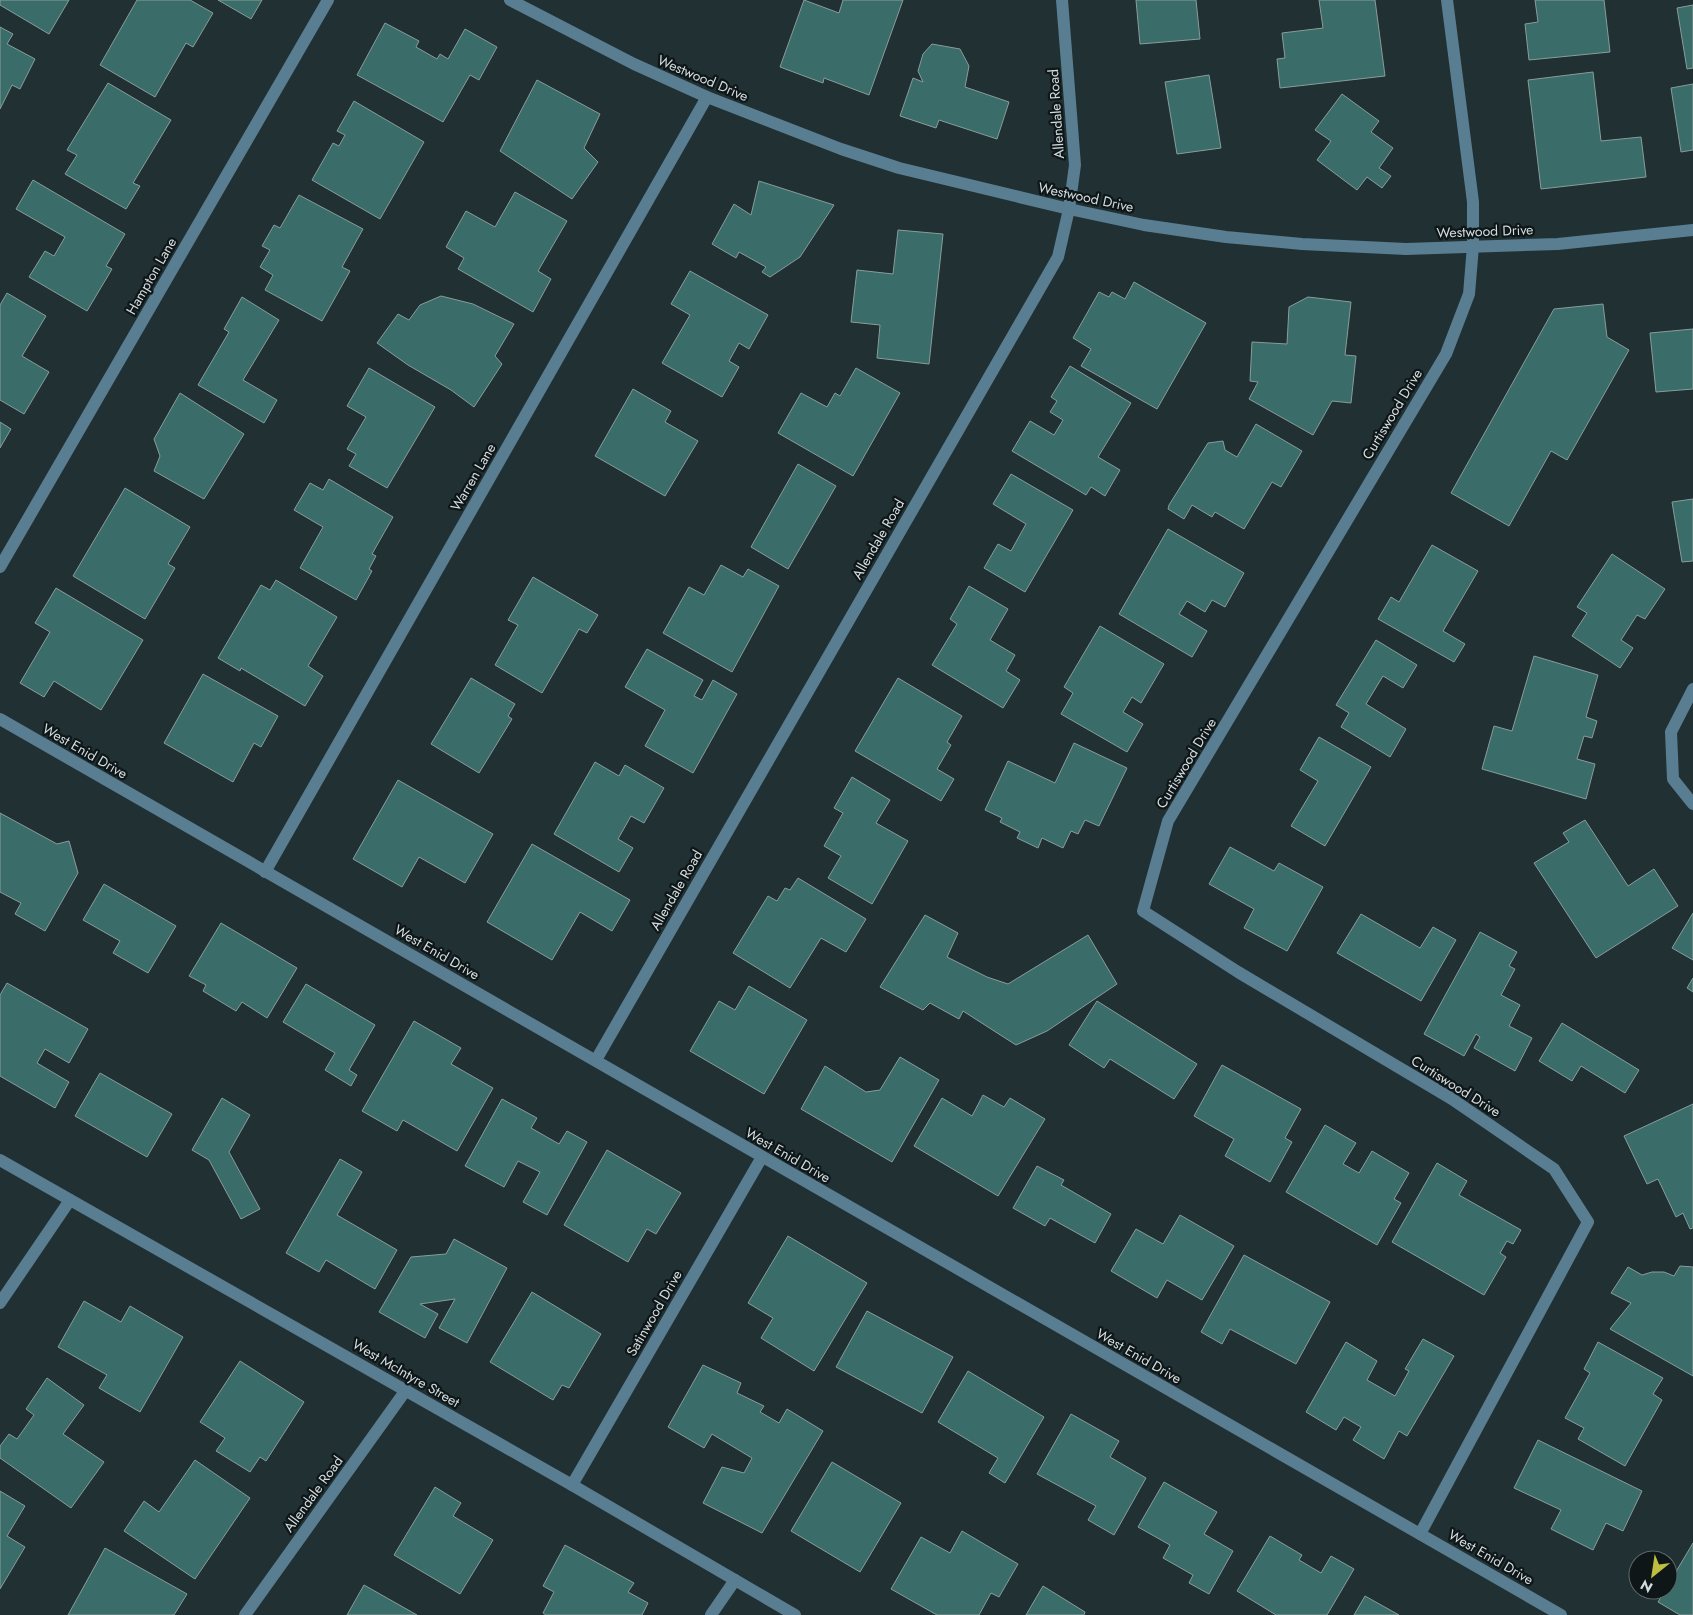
<svg xmlns="http://www.w3.org/2000/svg" width="1693" height="1615" font-family="Jost,sans-serif">
<rect width="100%" height="100%" fill="#203033"/>
<g fill="#3a6c69" stroke="#899d9b">
<path d="M0,0H69L49,34L0,5Z"/>
<path d="M137,0H190L213,13L193,47L186,43L155,97L100,65Z"/>
<path d="M218,0H262L251,19Z"/>
<path d="M804,0L839,13L843,0H903L869,95L824,78L823,83L780,67Z"/>
<path d="M1136,0H1196L1200,39L1140,44Z"/>
<path d="M1319,0H1375L1385,76L1280,88L1277,59L1285,58L1282,33L1323,28Z"/>
<path d="M1535,0H1604L1610,52L1529,60L1525,24L1538,22Z"/>
<path d="M1693,5V68L1687,69L1677,8Z"/>
<path d="M385,23L419,41L416,47L437,59L440,54L448,59L465,29L497,47L479,80L470,75L443,122L357,75Z"/>
<path d="M0,27L13,34L7,44L35,59L20,89L12,85L0,109Z"/>
<path d="M932,44L960,49L969,66L965,87L1009,102L997,139L939,120L936,128L900,116L913,78L923,82L918,71L923,54Z"/>
<path d="M1593,72L1601,141L1641,137L1646,177L1541,189L1528,80Z"/>
<path d="M1209,75L1221,148L1177,154L1165,82Z"/>
<path d="M537,80L600,114L584,148L598,162L572,199L500,151Z"/>
<path d="M108,83L171,120L133,183L140,186L126,209L65,174L77,155L67,150Z"/>
<path d="M1693,84V150L1681,152L1671,88Z"/>
<path d="M1342,94L1379,121L1371,132L1393,148L1379,168L1391,176L1382,188L1367,177L1357,190L1317,160L1331,141L1315,130Z"/>
<path d="M354,101L424,142L380,219L312,180L333,143L339,146L345,135L337,131Z"/>
<path d="M33,180L125,234L106,266L112,269L87,311L29,277L45,251L54,256L65,237L16,209Z"/>
<path d="M759,181L834,205L800,257L770,277L762,272L766,267L739,252L736,258L712,244L734,204L751,215Z"/>
<path d="M515,192L567,221L538,271L551,279L533,312L458,269L464,258L446,247L466,211L495,227Z"/>
<path d="M299,195L363,229L342,267L350,271L322,321L265,290L273,275L260,267L270,250L262,246L274,225L280,228Z"/>
<path d="M898,230L943,234L929,364L877,358L880,325L851,322L857,270L893,274Z"/>
<path d="M690,271L768,315L749,349L739,343L729,361L739,367L722,397L662,363L690,315L671,304Z"/>
<path d="M1134,282L1206,323L1157,409L1081,366L1091,349L1073,338L1099,292L1109,297L1112,292L1125,299Z"/>
<path d="M7,293L46,316L22,356L49,372L24,414L0,400V305Z"/>
<path d="M441,296L473,304L514,324L495,356L502,364L474,407L451,390L408,365L377,343L398,314L409,320L420,305Z"/>
<path d="M242,297L279,320L243,380L277,400L264,423L198,385L229,332L224,329Z"/>
<path d="M1308,297L1351,302L1345,355L1356,356L1351,403L1332,401L1313,435L1249,399L1258,382L1250,381L1252,342L1287,344L1289,307Z"/>
<path d="M1603,304L1607,337L1629,350L1567,460L1551,451L1509,526L1451,493L1554,309Z"/>
<path d="M1693,329V389L1656,392L1650,333Z"/>
<path d="M1070,366L1131,403L1098,457L1120,470L1105,496L1091,487L1086,495L1012,451L1030,421L1054,435L1063,420L1050,412L1057,401L1051,397Z"/>
<path d="M369,368L435,407L387,488L349,466L356,454L347,449L366,417L347,406Z"/>
<path d="M856,368L900,393L853,476L778,433L801,393L827,407L835,393L840,396Z"/>
<path d="M633,389L671,411L665,422L698,441L665,496L595,456Z"/>
<path d="M180,393L244,434L204,499L154,471L160,456L154,439Z"/>
<path d="M0,422L11,429L0,448Z"/>
<path d="M1256,424L1302,451L1281,487L1272,482L1244,529L1215,512L1212,517L1192,505L1184,519L1168,509L1169,505L1208,443L1223,441L1225,450L1237,457Z"/>
<path d="M798,464L836,486L788,569L751,547Z"/>
<path d="M1011,474L1073,510L1025,592L984,568L998,544L1011,551L1026,524L993,504Z"/>
<path d="M329,479L393,517L372,554L376,556L369,569L372,571L356,600L300,568L323,527L294,510L310,483L323,490Z"/>
<path d="M125,488L190,527L168,564L175,568L145,619L73,576Z"/>
<path d="M1693,499V561L1682,562L1672,502Z"/>
<path d="M1168,529L1244,573L1225,607L1212,600L1205,612L1187,601L1179,614L1207,631L1192,657L1119,614Z"/>
<path d="M1432,545L1478,571L1443,631L1465,644L1454,662L1378,619L1391,597L1399,602Z"/>
<path d="M1612,554L1665,589L1645,619L1637,615L1621,640L1633,648L1620,668L1572,636L1587,613L1577,607Z"/>
<path d="M721,565L743,577L748,569L779,586L732,672L663,633L689,587L704,595Z"/>
<path d="M533,577L598,615L587,633L579,629L542,693L495,665L518,625L508,620Z"/>
<path d="M276,580L337,617L308,666L323,676L305,706L241,668L240,671L218,658L261,585L270,590Z"/>
<path d="M969,586L1008,609L990,640L1015,655L1006,671L1020,680L1003,708L932,665L957,624L950,619Z"/>
<path d="M56,588L143,640L101,710L54,681L44,697L20,683L50,632L35,623Z"/>
<path d="M1100,626L1164,664L1141,703L1132,697L1123,712L1143,724L1127,752L1061,714L1073,693L1064,687Z"/>
<path d="M1376,640L1417,665L1403,688L1383,676L1366,704L1406,729L1390,757L1341,727L1349,713L1336,705Z"/>
<path d="M647,649L703,680L694,696L702,700L713,680L737,694L693,773L645,746L665,710L625,687Z"/>
<path d="M1534,656L1598,675L1586,717L1597,721L1592,738L1584,736L1577,759L1595,764L1586,799L1482,769L1494,726L1512,731Z"/>
<path d="M203,674L278,716L261,747L254,743L233,782L164,743Z"/>
<path d="M471,678L515,704L508,716L512,719L479,773L431,744Z"/>
<path d="M898,678L962,716L947,742L951,745L937,769L954,779L941,801L855,751Z"/>
<path d="M1319,737L1371,767L1325,846L1291,826L1318,781L1300,770Z"/>
<path d="M1074,743L1127,768L1099,826L1085,820L1078,834L1071,831L1063,848L1042,838L1038,848L1017,838L1020,832L1000,822L1002,818L985,810L1008,761L1055,783Z"/>
<path d="M595,762L619,776L625,765L664,788L644,823L631,816L618,839L633,848L619,872L554,834Z"/>
<path d="M852,777L890,800L876,823L908,841L872,904L828,878L841,856L824,846L843,813L834,808Z"/>
<path d="M398,780L493,834L465,883L419,857L402,887L353,859Z"/>
<path d="M0,813L57,844L69,841L78,873L45,931L15,914L21,903L0,892Z"/>
<path d="M1585,820L1628,886L1654,869L1678,906L1596,958L1534,863L1569,842L1563,833Z"/>
<path d="M532,844L630,900L612,931L580,912L552,960L487,922Z"/>
<path d="M1230,847L1274,871L1279,863L1323,887L1287,951L1244,928L1254,909L1209,884Z"/>
<path d="M798,878L866,919L846,952L821,938L790,988L733,953L768,896L777,901L785,888L790,890Z"/>
<path d="M104,884L176,926L148,973L113,953L120,941L83,920Z"/>
<path d="M1693,913V960L1672,948Z"/>
<path d="M1361,914L1420,948L1433,927L1456,940L1421,1001L1337,953Z"/>
<path d="M925,915L958,933L947,957L987,977L1008,984L1088,935L1117,984L1047,1031L1016,1045L963,1011L959,1019L930,1003L923,1010L880,987Z"/>
<path d="M221,923L297,968L267,1018L242,1002L236,1011L203,991L206,985L189,976Z"/>
<path d="M1480,932L1517,952L1509,966L1515,969L1501,995L1520,1005L1509,1026L1532,1038L1515,1071L1474,1048L1480,1037L1476,1034L1464,1056L1424,1034Z"/>
<path d="M1693,978V992L1687,988Z"/>
<path d="M7,983L88,1029L69,1063L45,1049L37,1063L69,1082L55,1108L0,1076V995Z"/>
<path d="M306,984L375,1025L349,1070L357,1075L351,1086L325,1070L335,1053L283,1022Z"/>
<path d="M749,986L807,1020L764,1094L690,1051L719,1001L735,1010Z"/>
<path d="M1097,1001L1197,1064L1174,1099L1110,1059L1104,1068L1069,1045Z"/>
<path d="M414,1021L461,1048L451,1064L493,1088L457,1151L403,1120L397,1131L362,1111Z"/>
<path d="M1562,1023L1639,1070L1625,1093L1581,1066L1572,1081L1539,1061Z"/>
<path d="M900,1057L939,1080L892,1162L801,1109L825,1066L866,1092L880,1090Z"/>
<path d="M1222,1065L1301,1109L1285,1138L1292,1142L1270,1182L1225,1156L1234,1139L1194,1116Z"/>
<path d="M100,1073L172,1114L147,1157L75,1116Z"/>
<path d="M983,1095L1004,1107L1010,1098L1045,1119L998,1196L914,1146L942,1098L972,1116Z"/>
<path d="M222,1098L250,1115L229,1152L260,1209L241,1219L209,1160L192,1150Z"/>
<path d="M502,1099L537,1118L531,1128L559,1144L567,1131L587,1142L547,1215L523,1202L540,1172L518,1161L504,1187L465,1166Z"/>
<path d="M1693,1104V1228L1690,1229L1683,1213L1676,1217L1658,1179L1647,1184L1624,1136Z"/>
<path d="M1325,1125L1356,1143L1343,1164L1359,1173L1372,1151L1409,1173L1394,1199L1401,1203L1377,1245L1286,1192Z"/>
<path d="M607,1150L681,1193L656,1234L647,1229L628,1262L564,1225Z"/>
<path d="M340,1159L362,1172L337,1215L397,1250L375,1289L326,1260L319,1272L286,1253Z"/>
<path d="M1437,1163L1467,1181L1459,1195L1521,1230L1513,1244L1507,1241L1500,1253L1506,1257L1484,1295L1392,1242Z"/>
<path d="M1037,1166L1064,1180L1061,1185L1111,1214L1095,1243L1050,1218L1045,1226L1013,1208Z"/>
<path d="M1180,1215L1234,1246L1202,1300L1167,1280L1157,1298L1111,1271L1136,1229L1163,1244Z"/>
<path d="M788,1236L867,1283L814,1371L761,1338L773,1318L748,1303Z"/>
<path d="M454,1239L507,1268L467,1343L439,1328L455,1299L420,1304L438,1314L425,1338L379,1312L411,1257L446,1254Z"/>
<path d="M1244,1255L1330,1302L1296,1364L1230,1329L1222,1344L1201,1332Z"/>
<path d="M1680,1266L1693,1267V1376L1610,1329L1631,1303L1611,1293L1628,1267L1642,1275L1652,1272H1664L1674,1276Z"/>
<path d="M532,1292L601,1334L569,1388L562,1385L553,1400L490,1362Z"/>
<path d="M84,1301L121,1322L130,1306L183,1337L140,1412L99,1388L107,1375L58,1347Z"/>
<path d="M867,1311L953,1357L922,1413L836,1367Z"/>
<path d="M1423,1339L1454,1356L1407,1436L1399,1431L1384,1459L1353,1440L1361,1427L1344,1417L1336,1430L1306,1412L1346,1342L1377,1361L1367,1380L1395,1396L1409,1371L1405,1369Z"/>
<path d="M1598,1342L1663,1378L1653,1394L1662,1400L1625,1466L1578,1439L1584,1428L1565,1418L1590,1373L1584,1369Z"/>
<path d="M240,1361L304,1402L266,1461L260,1457L250,1472L216,1451L225,1438L200,1422Z"/>
<path d="M703,1365L741,1383L737,1393L764,1406L760,1412L779,1423L787,1409L823,1431L762,1533L703,1503L722,1467L744,1473L752,1458L712,1434L704,1448L668,1427Z"/>
<path d="M968,1371L1044,1417L1005,1483L989,1473L998,1458L938,1422Z"/>
<path d="M47,1378L84,1405L63,1434L104,1462L71,1508L0,1458V1446L9,1434L17,1439L34,1415L26,1409Z"/>
<path d="M1071,1414L1119,1441L1110,1457L1146,1478L1114,1535L1088,1520L1096,1506L1037,1474Z"/>
<path d="M1538,1440L1642,1491L1623,1531L1606,1523L1593,1550L1551,1529L1561,1510L1514,1488Z"/>
<path d="M195,1460L250,1498L195,1579L124,1531L144,1501L159,1512Z"/>
<path d="M832,1462L901,1503L860,1572L791,1531Z"/>
<path d="M1164,1482L1217,1512L1204,1534L1233,1551L1209,1594L1189,1583L1193,1575L1163,1558L1170,1545L1138,1527Z"/>
<path d="M435,1487L461,1503L453,1516L493,1540L460,1594L394,1555Z"/>
<path d="M0,1491L25,1506L7,1536L25,1547L0,1589Z"/>
<path d="M962,1531L1018,1564L999,1597L991,1593L979,1615H937L891,1589L921,1537L950,1553Z"/>
<path d="M1270,1536L1302,1555L1299,1560L1321,1573L1331,1556L1354,1569L1327,1615H1276L1237,1591Z"/>
<path d="M1693,1543V1615H1680L1658,1602L1665,1590H1668V1585Z"/>
<path d="M565,1545L634,1583L628,1592L648,1603L642,1615H546L543,1613L554,1592L543,1586Z"/>
<path d="M105,1548L187,1594L174,1615H68Z"/>
<path d="M364,1585L417,1615H347Z"/>
<path d="M1043,1586L1085,1612L1084,1615H1026Z"/>
<path d="M1365,1596L1399,1615H1354Z"/>
</g>
<g fill="none" stroke-linecap="round" stroke-linejoin="round">
<g stroke="#597d91" stroke-width="12">
<path d="M510,0L634,64L707,97L841,149L899,168L1069,209L1144,225L1226,237L1302,244L1406,249L1558,244L1693,230"/>
<path d="M0,567L328,0"/>
<path d="M1693,689L1671,732L1673,779L1693,804"/>
<path d="M0,719L1561,1615"/>
<path d="M265,872L707,97"/>
<path d="M596,1060L1058,257L1069,209L1075,165L1062,0"/>
<path d="M0,1160L572,1485L795,1615"/>
<path d="M0,1303L70,1200"/>
<path d="M572,1485L762,1157"/>
<path d="M1420,1534L1588,1222L1554,1169L1452,1099L1238,972L1143,911L1168,821L1446,354L1469,294L1473,246V202L1447,0"/>
<path d="M245,1615L406,1390"/>
<path d="M711,1615L735,1580"/>
</g>
</g>
<g text-anchor="middle" stroke-width="4.5" stroke-linejoin="round" paint-order="stroke">
<g font-size="14" fill="#d3dde0" stroke="#0f1618">
<text transform="translate(703 78) rotate(23)" y="5">Westwood Drive</text>
<text transform="translate(1056 114) rotate(-94)" y="5">Allendale Road</text>
<text transform="translate(1086 197) rotate(12)" y="5">Westwood Drive</text>
<text transform="translate(1485 231) rotate(-2)" y="5">Westwood Drive</text>
<text transform="translate(151 276) rotate(-60)" y="5">Hampton Lane</text>
<text transform="translate(1392 414) rotate(-59)" y="5">Curtiswood Drive</text>
<text transform="translate(473 477) rotate(-60)" y="5">Warren Lane</text>
<text transform="translate(878 539) rotate(-60)" y="5">Allendale Road</text>
<text transform="translate(85 751) rotate(30)" y="5">West Enid Drive</text>
<text transform="translate(1186 763) rotate(-59)" y="5">Curtiswood Drive</text>
<text transform="translate(676 890) rotate(-60)" y="5">Allendale Road</text>
<text transform="translate(437 952) rotate(30)" y="5">West Enid Drive</text>
<text transform="translate(1456 1086) rotate(32)" y="5">Curtiswood Drive</text>
<text transform="translate(788 1155) rotate(30)" y="5">West Enid Drive</text>
<text transform="translate(654 1313) rotate(-60)" y="5">Satinwood Drive</text>
<text transform="translate(1139 1356) rotate(30)" y="5">West Enid Drive</text>
<text transform="translate(406 1373) rotate(30)" y="5">West McIntyre Street</text>
<text transform="translate(313 1494) rotate(-54)" y="5">Allendale Road</text>
<text transform="translate(1491 1557) rotate(30)" y="5">West Enid Drive</text>
</g>
</g>
<g transform="translate(1653 1575) rotate(210)"><circle r="24" fill="#0f1618" stroke="#5d6668"/>
<path d="M0-4L9 19L0 12L-9 19Z" fill="#bfbe41"/>
<text y="-8" font-size="14" font-weight="bold" text-anchor="middle" fill="#d3dde0">N</text>
</g>
</svg>
